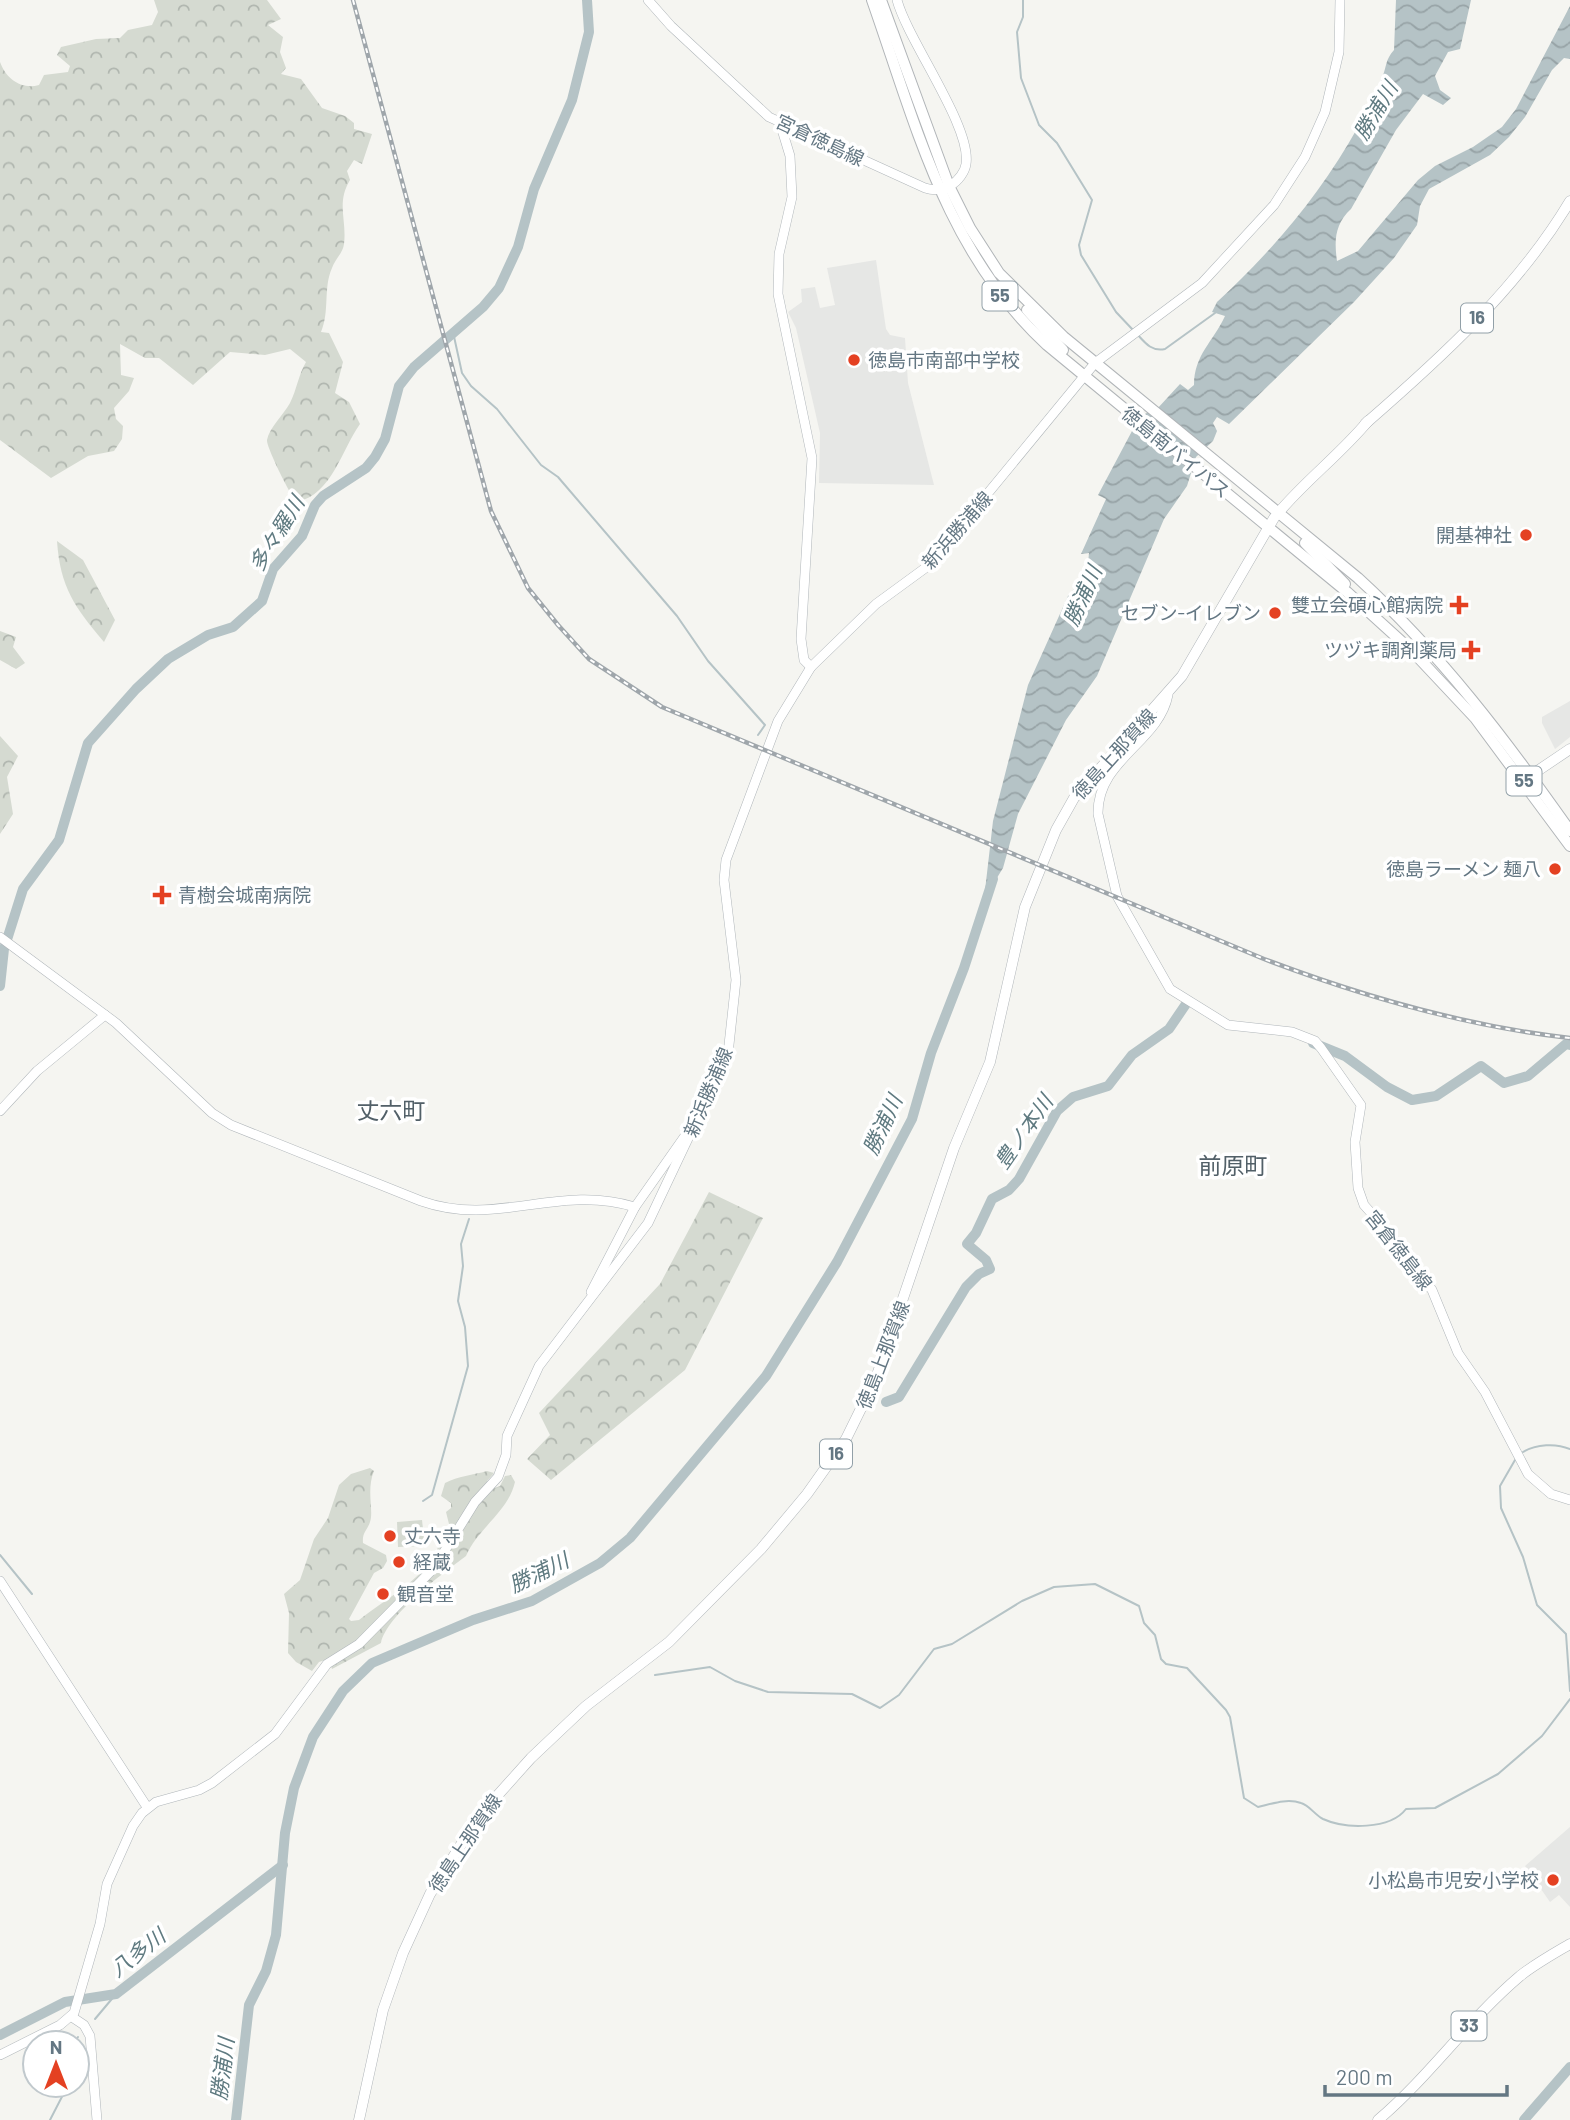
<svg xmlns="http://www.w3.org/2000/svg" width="1570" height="2120" font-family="Barlow,'Noto Sans JP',sans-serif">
<defs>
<pattern id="forest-crowns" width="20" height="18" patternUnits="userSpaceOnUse" patternTransform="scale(1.75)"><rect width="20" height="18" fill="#d5dad1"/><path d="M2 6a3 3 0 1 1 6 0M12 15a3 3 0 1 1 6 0" fill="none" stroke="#b0b6af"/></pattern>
<pattern id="water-waves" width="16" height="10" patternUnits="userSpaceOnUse" patternTransform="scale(1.75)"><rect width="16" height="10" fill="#b5c3c6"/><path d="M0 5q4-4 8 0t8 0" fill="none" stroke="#97a3a6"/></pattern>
</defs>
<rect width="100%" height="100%" fill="#f5f5f1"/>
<g fill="#e6e7e5">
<path d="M876,260L886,329L890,335L905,338L908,383L934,485L819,483L820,433L796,328L788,312L802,302L801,289L815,287L820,308L835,305L827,268Z"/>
<path d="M1570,701V737L1555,749L1542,723V717Z"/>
<path d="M1570,1827V1907L1559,1895L1550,1902L1525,1866Z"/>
</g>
<g fill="url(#forest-crowns)">
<path d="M154,0H267L281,19L268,25L283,37L280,52L286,68L281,74L301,79L322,108L345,116L354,123V129L372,134L362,164L354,160L347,171L350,180C336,203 347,220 344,244C343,253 335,259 332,268C323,288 330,311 321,332L329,333L343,362L335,393L349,402L360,424C341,451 332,494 297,502C292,499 266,446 267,440C269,428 284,414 290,403C297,389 298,376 306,362L290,349L265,355L230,352L193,385L159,358H145L120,344L121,375L134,378L129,391L114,408L116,419L123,426L122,439L114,451L88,456L51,478L0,440V62C6,79 22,90 39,85L44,75L68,72L70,66L57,55L61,47L96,39L120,38L128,30L152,25L158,12Z"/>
<path d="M57,541L83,560L115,620L104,642C75,608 60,587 57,541Z"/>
<path d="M0,631L16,637L13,647L25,663L16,669L0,660Z"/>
<path d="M0,736L18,756L7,777L13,814L0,834V848Z"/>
<path d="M709,1192L763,1218L685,1370L551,1480L527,1459L550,1435L539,1413L660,1284Z"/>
<path d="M370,1468L374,1471C366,1490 374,1511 370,1522C367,1531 362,1532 363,1543L386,1555L387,1561L383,1568L374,1573L349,1619L351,1621L359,1620C383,1601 414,1584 432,1560C441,1547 436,1539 450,1528L446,1512L451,1508V1503L441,1496L445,1483C458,1476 473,1475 487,1471L494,1473L487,1481L492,1489L500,1486L505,1476L511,1475L515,1482C508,1512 478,1528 466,1556C443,1573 387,1615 381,1643L332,1669L328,1659L319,1662L312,1671L296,1662L288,1653L289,1613L284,1594L300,1580L314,1539L328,1518L339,1485L351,1474Z"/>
</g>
<path fill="#d5dad1" d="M422,1520L425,1546L398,1547L397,1522Z"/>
<path fill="url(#water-waves)" d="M1396,0H1471L1460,49L1448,52L1435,76L1440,90L1451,98L1443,105L1423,94L1396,130L1351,209C1335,224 1334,240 1337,261L1358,251L1418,180L1435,166L1473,147L1502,127L1516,109L1570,6V59L1564,58L1552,70L1525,117L1509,137L1490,155L1429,189L1420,206L1417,225L1394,258L1354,302L1229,424L1217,417L1213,423L1217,431L1213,441L1196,457L1187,486L1164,519L1097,676L1066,720L1018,814L1003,868L984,899L993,821L1028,685L1068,596L1087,574L1089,553L1081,554L1106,499L1098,495L1140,416L1157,409L1180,384L1188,390L1194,385C1194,355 1213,342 1225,316L1212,312L1217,302C1274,249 1320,195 1358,127C1367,111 1376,95 1382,78C1387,66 1385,60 1394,50Z"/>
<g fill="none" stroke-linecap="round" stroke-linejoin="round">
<g stroke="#b5c3c6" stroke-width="2">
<path d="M1023,0V17L1017,32L1021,78L1039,125L1057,143L1092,200L1079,245L1081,255L1116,312L1133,330"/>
<path d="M453,332L462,373L471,386L497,409L541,465L558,477L677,616L708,661L765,725L758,735"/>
<path d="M1137,334C1145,343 1152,352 1165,349L1215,313"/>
<path d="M1523,1452C1536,1444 1556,1443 1570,1449"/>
<path d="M1515,1460L1500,1486L1501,1508L1523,1557L1537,1605L1566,1634L1570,1691"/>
<path d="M423,1501L432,1495L468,1366L465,1327L458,1301L463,1266L461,1244L469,1219"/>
<path d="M0,1555L32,1594"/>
<path d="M655,1675L710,1667L735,1681L768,1692L852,1694L880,1708L899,1695L934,1649L952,1644L1022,1601L1054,1587L1095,1584L1139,1606L1144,1623L1155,1635L1161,1659L1166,1664L1187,1668L1226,1710L1230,1717L1244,1798L1258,1807C1271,1804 1287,1798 1301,1803C1309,1805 1315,1815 1323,1819C1345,1829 1390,1830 1406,1809L1435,1808L1498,1774L1542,1736L1570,1699"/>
<path d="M95,2019L116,1994"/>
<path d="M74,2043L78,2037"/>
<path d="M50,2120L68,2085"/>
</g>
<g stroke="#b5c3c6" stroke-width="10">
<path d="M0,986L4,949L23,889L59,840L88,743L136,689L168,659L208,635L233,627L262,601L273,569L302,536L315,505L323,496L366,468L375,457L385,439L399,386L414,367L483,307L499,288L518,247L534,189L572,100L589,32L587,0"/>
<path d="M1313,1043L1345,1056L1387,1087L1412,1100L1436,1096L1481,1066L1504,1083L1528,1076L1566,1044L1570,1045"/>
<path d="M886,1402L899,1397L966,1287L979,1274L990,1269L986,1260L967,1244L976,1233L992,1199L1009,1190L1019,1179L1057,1111L1073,1097L1108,1086L1132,1055L1169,1029L1186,1004"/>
<path d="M0,2035L65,2002L116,1994L283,1865"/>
<path d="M236,2120L249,2005L266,1971L276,1935L285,1833L294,1788L313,1737L343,1691L372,1663L473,1620L532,1601L600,1563L630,1538L766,1376L837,1262L912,1119L931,1053L964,968L993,879"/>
<path d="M1524,2120L1570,2067"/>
</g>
<defs>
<g id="secondary">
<path d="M648,0L671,26L769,117L925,188C934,191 943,190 951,185C958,181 965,172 966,164C972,127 908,41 897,0"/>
<path d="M780,123L790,156L792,197L779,254L778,294L812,458L801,639L804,660L811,667"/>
<path d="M1168,695C1159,742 1097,760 1098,814L1117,896L1170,989L1228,1025L1292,1032L1315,1041L1321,1048L1361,1105L1355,1142L1358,1188L1364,1205L1397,1242L1432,1290L1458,1353L1485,1392L1528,1474L1551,1494L1570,1500"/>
<path d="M0,937L116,1023L212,1113L231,1125L421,1201C497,1228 558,1183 635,1207"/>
<path d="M0,1111L37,1071L105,1015"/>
<path d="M591,1292L635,1207L694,1123"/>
<path d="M0,1581L147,1807"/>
<path d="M72,2017L84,2025L90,2036L97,2120"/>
<path d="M0,2055L60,2025L74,2013L100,1924L107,1884L133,1826L142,1813L156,1802L199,1790L212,1783L275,1734L327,1664L359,1644L434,1568L475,1502L498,1477L506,1455L507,1436L539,1366L648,1223L728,1054L736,980L724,880L726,860L778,721L811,667L876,604L928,566L1095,363L1202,283L1274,205L1305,157L1325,112L1339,52L1340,0"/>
</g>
<g id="primary">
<path d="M1365,424C1441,358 1518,288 1570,201"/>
<path d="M1524,780L1570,749"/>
<path d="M359,2120L383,2010L403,1953L430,1894L479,1816L531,1758L586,1706L669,1642L761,1549L807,1494L846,1439L876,1378L954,1148L990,1062L1025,907L1056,830L1074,798L1182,676L1274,518C1302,483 1339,456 1368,421"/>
<path d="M1378,2120C1430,2076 1468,2020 1520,1976C1535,1964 1553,1954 1570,1944"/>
</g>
<g id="highway">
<path d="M872,0C916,125 946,252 1047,345L1347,592L1413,652L1475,718L1570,846"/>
<path d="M881,0L949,186L970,228L999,273L1064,337L1358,578C1441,654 1506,740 1570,831"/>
<path d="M1027,310L1063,350"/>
<path d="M1305,543L1345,584"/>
</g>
</defs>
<use href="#secondary" stroke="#b0b6ba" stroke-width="10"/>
<use href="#primary" stroke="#b1b6ba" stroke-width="11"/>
<use href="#highway" stroke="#b1b5b8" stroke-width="12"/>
<use href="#secondary" stroke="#fff" stroke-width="9"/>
<use href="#primary" stroke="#fff" stroke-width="10"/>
<use href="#highway" stroke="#fff" stroke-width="10"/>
<defs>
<path id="rail" d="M353,0L491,511L528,588L558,625L589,659L662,707L1264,959C1364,997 1464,1026 1570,1038"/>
</defs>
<use href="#rail" stroke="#9fa6ab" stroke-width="4.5"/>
<use href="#rail" stroke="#fff" stroke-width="2" stroke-dasharray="5" stroke-linecap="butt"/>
</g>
<g fill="#e44122" stroke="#fff" stroke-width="2.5">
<circle cx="854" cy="360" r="7"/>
<circle cx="1526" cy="535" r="7"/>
<path d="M1455.5 594.5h7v7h7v7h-7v7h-7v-7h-7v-7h7z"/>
<circle cx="1275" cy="613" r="7"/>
<path d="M1467.5 639.5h7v7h7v7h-7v7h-7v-7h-7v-7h7z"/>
<circle cx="1555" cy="869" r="7"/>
<path d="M158.5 884.5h7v7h7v7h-7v7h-7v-7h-7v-7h7z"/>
<circle cx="390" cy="1536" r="7"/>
<circle cx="399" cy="1562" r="7"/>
<circle cx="383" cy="1594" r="7"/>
<circle cx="1553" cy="1880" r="7"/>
</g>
<g text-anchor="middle" stroke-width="7" stroke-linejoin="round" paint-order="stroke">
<g fill="#fff" stroke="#92a0a8" stroke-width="2">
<rect x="982.5" y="281.5" width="35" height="29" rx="5"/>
<rect x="1461" y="303.5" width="32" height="29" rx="5"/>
<rect x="1506.5" y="766.5" width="35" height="29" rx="5"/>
<rect x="820" y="1439.5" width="32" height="29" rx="5"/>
<rect x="1451.5" y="2011.5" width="35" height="29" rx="5"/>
</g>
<g font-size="18" font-weight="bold" fill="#647783">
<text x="1000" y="302">55</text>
<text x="1477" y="324">16</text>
<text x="1524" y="787">55</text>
<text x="836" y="1460">16</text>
<text x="1469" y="2032">33</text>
</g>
<g font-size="19" fill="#647783" stroke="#fff">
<text transform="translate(820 140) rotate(25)" y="7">宮倉徳島線</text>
<text transform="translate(1176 452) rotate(39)" y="7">徳島南バイパス</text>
<text transform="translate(957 530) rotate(-49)" y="7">新浜勝浦線</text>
<text transform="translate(1114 754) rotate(-48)" y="7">徳島上那賀線</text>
<text transform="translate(708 1092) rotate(-67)" y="7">新浜勝浦線</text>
<text transform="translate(1399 1250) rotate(52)" y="7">宮倉徳島線</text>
<text transform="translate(883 1355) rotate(-69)" y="7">徳島上那賀線</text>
<text transform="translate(465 1843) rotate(-56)" y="7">徳島上那賀線</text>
</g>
<g font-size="19" fill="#647783" stroke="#fff" text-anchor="end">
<text x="868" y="367" text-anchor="start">徳島市南部中学校</text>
<text x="1512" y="542">開基神社</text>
<text x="1443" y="612">雙立会碩心館病院</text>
<text x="1261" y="620">セブン-イレブン</text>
<text x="1457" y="657">ツヅキ調剤薬局</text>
<text x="1541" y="876">徳島ラーメン 麺八</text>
<text x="178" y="902" text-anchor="start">青樹会城南病院</text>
<text x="404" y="1543" text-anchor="start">丈六寺</text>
<text x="413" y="1569" text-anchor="start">経蔵</text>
<text x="397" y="1601" text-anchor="start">観音堂</text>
<text x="1539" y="1887">小松島市児安小学校</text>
</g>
<g font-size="21" font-style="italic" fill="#5f7a80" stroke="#fff">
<text transform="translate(1376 111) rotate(-59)" y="7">勝浦川</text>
<text transform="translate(277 534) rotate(-58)" y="7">多々羅川</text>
<text transform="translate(1083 596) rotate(-66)" y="7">勝浦川</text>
<text transform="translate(883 1125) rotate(-65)" y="7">勝浦川</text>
<text transform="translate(1024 1132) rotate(-55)" y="7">豊ノ本川</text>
<text transform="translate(539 1573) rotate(-26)" y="7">勝浦川</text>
<text transform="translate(138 1953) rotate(-38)" y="7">八多川</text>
<text transform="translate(223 2069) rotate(-83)" y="7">勝浦川</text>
</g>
<g font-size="23" fill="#526068" stroke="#fff">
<text x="391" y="1119">丈六町</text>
<text x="1233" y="1174">前原町</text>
</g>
</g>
<g transform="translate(56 2064)"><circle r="33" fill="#ffffff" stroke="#c1c9cd" stroke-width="2"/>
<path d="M0-5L12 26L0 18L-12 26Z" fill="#e44122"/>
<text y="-10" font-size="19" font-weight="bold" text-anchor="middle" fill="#647783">N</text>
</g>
<path d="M1325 2085v10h182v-10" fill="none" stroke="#647783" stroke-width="3.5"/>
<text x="1336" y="2085" font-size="21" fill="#647783" stroke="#ffffff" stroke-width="5" paint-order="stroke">200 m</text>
</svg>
